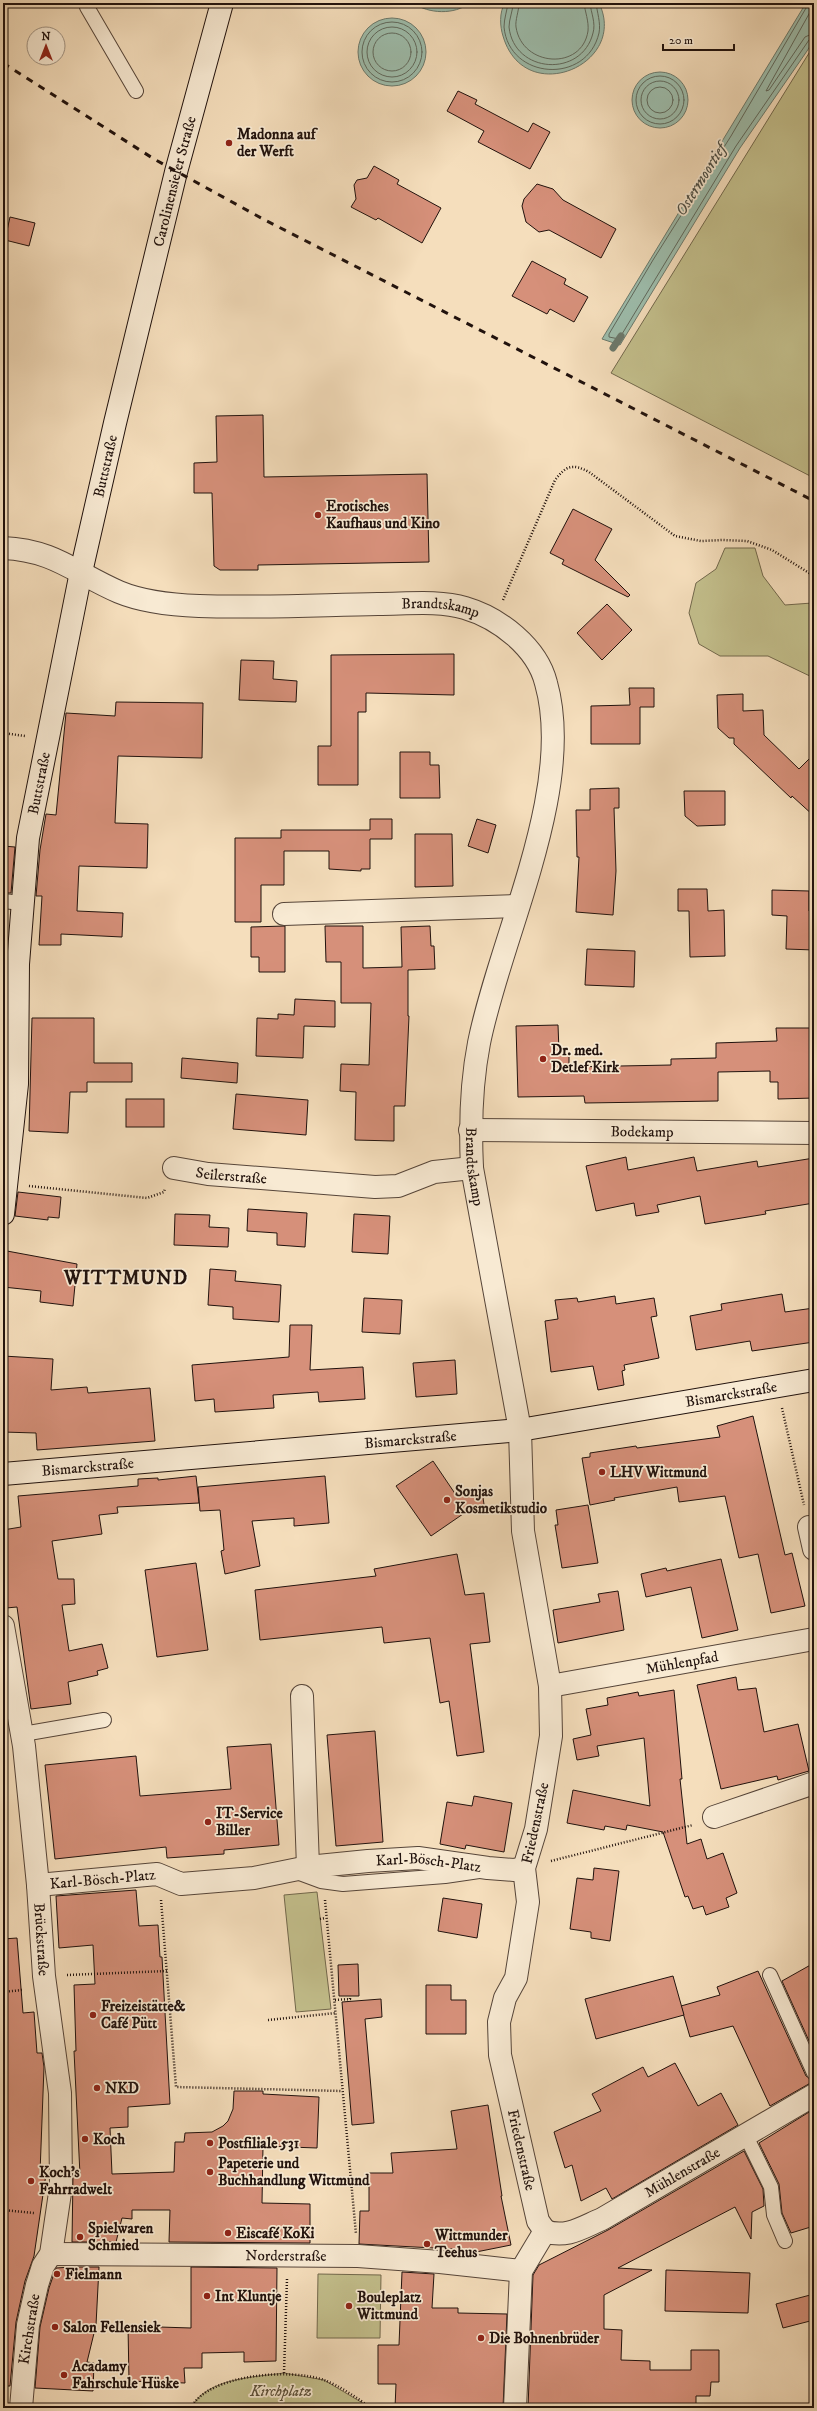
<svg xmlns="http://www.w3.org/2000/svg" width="817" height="2411" font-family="'IM FELL DW Pica',serif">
<rect width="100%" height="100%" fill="#f5debc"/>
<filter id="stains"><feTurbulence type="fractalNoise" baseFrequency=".005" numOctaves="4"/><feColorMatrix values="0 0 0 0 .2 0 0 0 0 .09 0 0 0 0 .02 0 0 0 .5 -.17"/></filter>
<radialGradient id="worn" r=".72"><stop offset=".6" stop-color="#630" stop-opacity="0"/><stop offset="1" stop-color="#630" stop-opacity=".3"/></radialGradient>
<g fill="#c3bf8c" stroke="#72684c">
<path d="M814,45V478L611,373Z"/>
<path d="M725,548H755L763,576L785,605L812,603L814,606V678L768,656H720L699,644L689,613L696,583L716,569Z"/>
<path d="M317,1892L331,2009L296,2012L284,1895Z"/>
<path d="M318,2274L381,2275L380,2338H317Z"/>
<path d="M284,2373L324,2380L371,2408H191C206,2378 255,2377 284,2373Z"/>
</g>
<g fill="#9dbdac" stroke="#6b796c">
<path d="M413,3H470C454,15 429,14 413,3Z"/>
<path d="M505,3H599C629,65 524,109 503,36C500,27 499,12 505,3Z"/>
<path d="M806,3H814V40L807,51L740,148L620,345L602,339Z"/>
<circle cx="392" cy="52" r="34"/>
<circle cx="660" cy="100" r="28"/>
</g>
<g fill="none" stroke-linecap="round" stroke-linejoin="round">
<g stroke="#5f685c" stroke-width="1">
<path d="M422,3C437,9 447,8 462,3"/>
<path d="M508,3C507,11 504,19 504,27C509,80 587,85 599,33C601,23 597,12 596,3"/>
<path d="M513,3C513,11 509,19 509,27C514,74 582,78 593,33C596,23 591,13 590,3"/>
<path d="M519,3C519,11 515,20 516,27C522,67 582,71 588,31C589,21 585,12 584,3"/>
<path d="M809,3L731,136L653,260L609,334V337L619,339L736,146L809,40L814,38"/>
<path d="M814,5L766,91L769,90L805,37L814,33"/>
<circle cx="392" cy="52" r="30"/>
<circle cx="392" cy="52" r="25"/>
<circle cx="392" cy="52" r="19"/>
<circle cx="660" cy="100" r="24"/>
<circle cx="660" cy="100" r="19"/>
<circle cx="660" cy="100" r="13"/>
</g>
<path stroke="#6b796c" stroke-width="7" d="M613,348L621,336"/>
</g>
<g fill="#d6907a" stroke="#21120d">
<path d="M458,91L477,100L475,104L528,132L533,123L550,132L530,169L478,142L484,131L447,111Z"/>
<path d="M374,166L399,180L397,184L441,208L422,243L378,218L376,220L351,207L356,199L354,185L357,180L367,178Z"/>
<path d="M537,184L553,189L563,200L616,229L601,258L549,230L539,232L526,222L522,206L524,199Z"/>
<path d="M10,217L35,223L29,246L5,240Z"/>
<path d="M532,261L566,279L564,284L588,297L574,322L550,309L547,314L512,296Z"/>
<path d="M263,415L264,477L427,474L429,562L258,565V570H220L214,566L212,493H194V463L217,462L216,416Z"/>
<path d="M573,509L612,529L595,560L630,595L628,597L562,564L564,560L550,553Z"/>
<path d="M607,604L632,630L602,660L577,633Z"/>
<path d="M454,654V695L366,693V712H358V785H318V746H331V655Z"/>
<path d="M241,660L274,661L273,679L297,681L296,702L239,700Z"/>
<path d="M629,688H654V707H640V744H591V706L630,705Z"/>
<path d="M743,694V711L763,710L764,735L799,769L814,754V816L792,796L791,798L734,744V738H729L718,728L717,695Z"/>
<path d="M116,702L203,703L202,758L118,756L115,823L148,824L147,868L79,866L77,911L123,913L122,937L61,934V945H39L42,896H36L40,850L46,814L56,815L66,713L115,716Z"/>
<path d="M400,752H430V765H439L440,798H400Z"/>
<path d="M619,788V808H614L616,871L613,915L576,912L579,857H577L576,810H590V789Z"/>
<path d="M684,791H725V825L697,826L685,816Z"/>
<path d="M370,819H392V839H370V869H361V871L329,869V851H284V885H261V922H235V838H281V830H370Z"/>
<path d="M477,819L496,825L488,853L468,846Z"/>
<path d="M415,834H452L453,886L415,887Z"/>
<path d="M3,846L15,847L11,893H3Z"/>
<path d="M678,889H707L708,911L724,910L725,956L690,957L689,911H678Z"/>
<path d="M772,890L809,891V911L814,912V950L786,949L787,916L772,915Z"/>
<path d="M285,926V972H259V957H251V927Z"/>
<path d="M325,926H363V968L402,967L401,927L430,926L431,946H434L435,969L408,970V1016H409L405,1106H394V1141L355,1140L356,1092L340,1091L341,1064L369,1065L371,1003H341V962H326Z"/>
<path d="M587,949L635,951L634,987L585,985Z"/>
<path d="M295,999L335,1001V1027L304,1026L303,1058L256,1056L257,1018L278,1019V1014L294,1015Z"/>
<path d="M32,1018H94V1063H132V1082H87V1092H70L68,1133L29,1131Z"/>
<path d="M558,1025L559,1051H569V1067L671,1065V1059L716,1058V1043L777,1041L776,1028H814V1098L778,1099V1082H770V1071L718,1072V1101L585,1103L584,1096L518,1097L516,1026Z"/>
<path d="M182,1058L238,1063L237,1083L181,1078Z"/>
<path d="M236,1094L308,1100L306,1135L233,1129Z"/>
<rect x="126" y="1099" width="38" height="28"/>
<path d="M626,1157L628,1170L694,1157L697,1171L757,1161L758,1167L814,1158V1203L765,1211L766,1214L705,1224L700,1196L657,1205L659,1212L636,1216L634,1203L596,1211L586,1166Z"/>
<path d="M18,1192L61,1197L59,1218L48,1217V1220L15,1216Z"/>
<path d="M248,1209L307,1213L305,1247L277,1245V1233L247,1231Z"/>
<path d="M175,1214L210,1215L209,1227L229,1228L228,1247L174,1245Z"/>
<path d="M354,1214L390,1216L388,1254L352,1252Z"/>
<path d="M7,1251L77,1264L73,1306L40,1302L41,1291L3,1287Z"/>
<path d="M210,1269L236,1271L235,1281L281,1285L279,1322L233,1319V1307L208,1305Z"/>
<path d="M782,1294L785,1312L814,1308V1342L752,1351L750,1341L696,1350L690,1316L722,1310L721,1304Z"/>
<path d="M615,1296L616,1304L654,1298L657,1316L651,1317L659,1358L624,1365L625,1370L622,1371L624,1385L598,1390L593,1366L551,1372L545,1321L558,1319L555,1300L577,1298L578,1302Z"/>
<path d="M364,1298L402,1300L400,1334L362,1332Z"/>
<path d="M290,1325H312L310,1370L363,1367L365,1399L319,1402L318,1392L273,1395L274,1408L215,1412L214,1399L195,1401L192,1365L289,1357Z"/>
<path d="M3,1356L53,1359L51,1390L87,1387L88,1393L150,1388L155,1441L37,1450L36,1433L3,1432Z"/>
<path d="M455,1360L457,1394L416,1397L413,1363Z"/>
<path d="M753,1416L785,1555L792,1553L805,1606L771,1613L758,1554L739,1558L725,1496L679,1502L677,1487L614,1498L615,1500L590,1505L582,1458L590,1457V1453L636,1446L637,1448L720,1437L717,1426Z"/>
<path d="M433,1461L456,1495L482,1491L485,1511L463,1514L431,1536L396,1486Z"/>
<path d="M196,1476L199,1503L117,1507L118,1513L99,1515L102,1534L52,1541L58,1579H74L75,1604L62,1605L69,1651L102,1644L108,1668L97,1671L98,1675L68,1682L71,1704L31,1709L17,1607L6,1608L3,1569V1530L21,1527L18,1496L138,1486V1479L158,1478V1480Z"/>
<path d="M325,1476L329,1523L294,1526V1518L252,1521L260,1566L225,1574L221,1551L224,1550L220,1510L200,1511L198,1487Z"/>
<path d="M588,1505L598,1563L562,1568L555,1525H558L556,1510Z"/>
<path d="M457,1554L465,1595L484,1593L490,1642L470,1644L484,1752L457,1756L449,1701L440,1703L430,1638L384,1643L382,1627L260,1640L255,1590L376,1576L374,1569Z"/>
<path d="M721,1559L738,1630L702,1638L691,1587L646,1597L641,1574L666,1568L667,1571Z"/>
<path d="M196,1563L208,1650L157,1657L145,1570Z"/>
<path d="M618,1591L624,1630L558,1643L553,1610L600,1602L598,1594Z"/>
<path d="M736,1677L738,1690L756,1688L764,1732L798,1724L809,1771L778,1780L777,1776L721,1789L697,1685Z"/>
<path d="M674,1690L682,1779H680L687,1844L701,1839L707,1859L723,1853L737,1893L726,1898L729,1907L706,1915L703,1906L693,1909L688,1896L685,1897L663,1832L627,1825L626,1830L605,1826L604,1830L567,1823L573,1790L650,1806L644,1738L597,1746L599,1756L577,1760L573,1739L591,1735L586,1709L608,1705L607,1698L638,1692L639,1696Z"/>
<path d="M375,1731L383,1842L336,1846L327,1735Z"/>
<path d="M271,1744L279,1845L224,1850V1854L167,1858L166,1847L55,1859L45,1765L136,1756L140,1796L231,1789L227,1747Z"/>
<path d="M474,1796L512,1803L504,1852L466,1845L465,1849L440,1844L447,1802L472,1806Z"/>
<path d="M594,1868L619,1871L610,1941L591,1938V1932L570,1929L577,1878L593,1880Z"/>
<path d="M136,1890L139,1926L158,1925L160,1957H162L170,2104L128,2107V2127L110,2128L112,2174L174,2172L175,2142H184L185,2133L212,2132L223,2126L228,2121L233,2109L234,2091H263V2094L319,2097L317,2148L263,2146L262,2203L310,2204V2243L169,2242L170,2210H132V2219L122,2218L116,2242H72L73,2175H80L74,2051H76L74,1985L95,1984L93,1945L59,1948L56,1896Z"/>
<path d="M443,1898L482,1904L477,1938L438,1931Z"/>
<path d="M17,1938L23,2013L34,2012L37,2053H42L44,2067L40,2173L46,2174L34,2256L25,2281L16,2322L10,2386H3V1939Z"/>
<path d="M814,1963V2052L782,1981Z"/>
<path d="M358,1964L359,1996H339L338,1965Z"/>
<path d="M758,1971L806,2076L814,2081L770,2106L733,2026L690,2037L681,2006L720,1995L717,1987Z"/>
<path d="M673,1976L684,2015L596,2039L585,1999Z"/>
<path d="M426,1985H451V2000H466V2034H426Z"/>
<path d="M381,1999L382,2017L365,2019L374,2123L352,2125L342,2002Z"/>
<path d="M675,2063L698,2106L721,2093L738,2125L612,2199L606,2188L581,2201L572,2165L565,2168L554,2132L601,2111L592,2094L643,2067L648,2077Z"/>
<path d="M488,2105L502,2196H501L511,2245L471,2253V2250L359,2244L360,2211H369V2173H393L391,2153L457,2149L451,2111Z"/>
<path d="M814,2109V2226L791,2233L782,2213L779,2184L759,2143Z"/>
<path d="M744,2151L763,2189L764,2206L752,2212L751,2239L735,2207L618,2268L652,2270L604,2295V2329L622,2330L621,2360L650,2361V2370H691V2350H719V2382H711L710,2396H696V2408H528L533,2275L539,2265L608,2230Z"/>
<path d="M72,2267H99L96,2325L87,2362L94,2363L93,2391L35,2388L40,2327L49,2288L56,2268Z"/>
<path d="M191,2267L277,2268L276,2361L244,2362V2352L202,2353V2368H184L185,2383L129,2381L128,2326L191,2328Z"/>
<path d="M666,2270L750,2273L748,2313L665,2311Z"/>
<path d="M402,2272L434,2274L432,2308H458V2313L507,2314L503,2408H395L396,2384H378V2345H399Z"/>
<path d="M814,2294V2320L783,2328L776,2304Z"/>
</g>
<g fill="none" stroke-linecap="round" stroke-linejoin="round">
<defs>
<g id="lane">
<path d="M89,3L87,7L136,91"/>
<path d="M3,901L22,903"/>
<path d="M23,1734L104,1720"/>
<path d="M294,1871L321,1881L343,1884L445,1876L479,1871"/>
<path d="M770,1975L814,2073"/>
<path d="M746,2136L771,2187L774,2215L785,2241"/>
</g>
<g id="street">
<path id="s1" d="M3,548C54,550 75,573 119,592C143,602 172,605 199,606C258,608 319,605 378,604C406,604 439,600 465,608C499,618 537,647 546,683C576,789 500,937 479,1043C471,1084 470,1126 472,1168L520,1430L523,1531L550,1686L551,1736L536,1829L524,1868L528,1902L516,1978L505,1998L499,2022L500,2055L538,2221L545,2231"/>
<path d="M284,914L518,906"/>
<path id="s2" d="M470,1130L814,1133"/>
<path id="s3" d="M174,1168L208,1174L375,1187L398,1186L434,1172L472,1168"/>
<path d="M809,1527L814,1549"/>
<path id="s4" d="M3,1626L24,1746L38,1885L44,1976L60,2093L61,2186L51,2254L43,2266L37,2285L28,2325L21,2408"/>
<path id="s5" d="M550,1686L814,1639"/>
<path d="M302,1696L308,1867"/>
<path d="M714,1817L814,1783"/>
<path id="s6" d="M38,1885L157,1874L181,1884L254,1878L308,1867L368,1861L418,1858L488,1868L514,1870L524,1868"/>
<path id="s7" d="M545,2231C566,2239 583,2227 602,2219L814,2095"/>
<path id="s8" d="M51,2254L358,2256L440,2262L521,2271"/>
<path d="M515,2408L521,2271L545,2231"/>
</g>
<g id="secondary">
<path id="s9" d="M3,1214L17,1084L18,964L28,838L81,572L115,423L176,172L222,3"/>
<path id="s10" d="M3,1474L520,1430L814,1380"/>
</g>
</defs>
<use href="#lane" stroke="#564539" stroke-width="16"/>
<use href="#street" stroke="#564539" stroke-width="24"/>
<use href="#secondary" stroke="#21120d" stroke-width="24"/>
<g stroke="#21120d" stroke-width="2.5" stroke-dasharray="1 2" stroke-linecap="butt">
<path d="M503,600L555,480C566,466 572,463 589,472L675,536L701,541L723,540L747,541L772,550L814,576"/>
<path d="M3,733L25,736"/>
<path d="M29,1186L147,1198L164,1192L165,1188"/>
<path d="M782,1408L804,1505"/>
<path d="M551,1861L693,1825"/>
<path d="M161,1900L176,2087L342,2091"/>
<path d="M325,1900L356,2234"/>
<path d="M320,1919L325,1918"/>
<path d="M67,1975L167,1971"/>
<path d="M3,1992L22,1990"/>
<path d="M335,2000L350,1999V1996"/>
<path d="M268,2020L336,2013"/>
<path d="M3,2210L34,2213"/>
<path d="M284,2373L287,2279"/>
<path d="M191,2408C208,2374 291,2368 324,2380C338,2385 359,2399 371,2408"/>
</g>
<use href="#lane" stroke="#f8ead3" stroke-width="14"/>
<use href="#street" stroke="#f8ead3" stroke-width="22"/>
<use href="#secondary" stroke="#f8ead3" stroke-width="22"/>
<path stroke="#21120d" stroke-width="3" stroke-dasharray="7 7" stroke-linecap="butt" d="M3,63L154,159L263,219L814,501"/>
</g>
<g fill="#8f2418" stroke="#f8ead3" stroke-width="1.5">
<circle cx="229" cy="143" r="4"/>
<circle cx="318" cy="515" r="4"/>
<circle cx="543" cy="1059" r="4"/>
<circle cx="602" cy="1472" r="4"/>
<circle cx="447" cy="1500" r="4"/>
<circle cx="208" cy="1822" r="4"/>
<circle cx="93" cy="2015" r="4"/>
<circle cx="97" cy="2088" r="4"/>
<circle cx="85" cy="2139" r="4"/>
<circle cx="210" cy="2143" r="4"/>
<circle cx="210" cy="2172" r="4"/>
<circle cx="31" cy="2181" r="4"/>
<circle cx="228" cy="2233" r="4"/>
<circle cx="80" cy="2237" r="4"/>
<circle cx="427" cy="2244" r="4"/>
<circle cx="57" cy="2274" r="4"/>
<circle cx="207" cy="2296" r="4"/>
<circle cx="349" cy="2306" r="4"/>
<circle cx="55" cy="2327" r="4"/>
<circle cx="481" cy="2338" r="4"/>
<circle cx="64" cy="2375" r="4"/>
</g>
<g text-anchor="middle" stroke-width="3.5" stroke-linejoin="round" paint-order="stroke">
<g font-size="15" font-weight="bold" fill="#21120d" stroke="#f8ead3" text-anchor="start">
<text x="237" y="139">Madonna auf<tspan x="237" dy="17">der Werft</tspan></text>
<text x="326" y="511">Erotisches<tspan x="326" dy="17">Kaufhaus und Kino</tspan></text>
<text x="551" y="1055">Dr. med.<tspan x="551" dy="17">Detlef Kirk</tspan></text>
<text x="610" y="1477">LHV Wittmund</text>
<text x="455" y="1496">Sonjas<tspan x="455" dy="17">Kosmetikstudio</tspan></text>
<text x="216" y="1818">IT-Service<tspan x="216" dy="17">Biller</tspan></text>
<text x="101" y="2011">Freizeistätte&amp;<tspan x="101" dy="17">Café Pütt</tspan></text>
<text x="105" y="2093">NKD</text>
<text x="93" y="2144">Koch</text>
<text x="218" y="2148">Postfiliale 531</text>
<text x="218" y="2168">Papeterie und<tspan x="218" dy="17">Buchhandlung Wittmund</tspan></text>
<text x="39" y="2177">Koch's<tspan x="39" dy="17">Fahrradwelt</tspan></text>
<text x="88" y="2233">Spielwaren<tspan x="88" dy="17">Schmied</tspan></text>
<text x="236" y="2238">Eiscafé KoKi</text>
<text x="435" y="2240">Wittmunder<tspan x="435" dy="17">Teehus</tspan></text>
<text x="65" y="2279">Fielmann</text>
<text x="215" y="2301">Int Kluntje</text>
<text x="357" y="2302">Bouleplatz<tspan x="357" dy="17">Wittmund</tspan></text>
<text x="63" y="2332">Salon Fellensiek</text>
<text x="489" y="2343">Die Bohnenbrüder</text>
<text x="72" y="2371">Acadamy<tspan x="72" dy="17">Fahrschule Hüske</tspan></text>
</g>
<g font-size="15" fill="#21120d" stroke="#f8ead3">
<text dy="5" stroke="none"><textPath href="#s9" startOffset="1050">Carolinensieler Straße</textPath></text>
<text dy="5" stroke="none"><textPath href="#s9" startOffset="757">Buttstraße</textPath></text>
<text dy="5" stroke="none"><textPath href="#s1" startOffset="449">Brandtskamp</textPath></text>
<text dy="5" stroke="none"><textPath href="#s9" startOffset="433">Buttstraße</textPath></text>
<text dy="5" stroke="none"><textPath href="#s2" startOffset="172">Bodekamp</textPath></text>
<text dy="5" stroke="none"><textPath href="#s1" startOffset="1083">Brandtskamp</textPath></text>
<text dy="5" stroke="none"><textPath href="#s3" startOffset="58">Seilerstraße</textPath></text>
<text dy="5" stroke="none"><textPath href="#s10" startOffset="733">Bismarckstraße</textPath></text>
<text dy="5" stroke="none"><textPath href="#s10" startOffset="409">Bismarckstraße</textPath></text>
<text dy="5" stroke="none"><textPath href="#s10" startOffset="85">Bismarckstraße</textPath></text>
<text dy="5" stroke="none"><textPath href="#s5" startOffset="134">Mühlenpfad</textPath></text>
<text transform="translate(535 1823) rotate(-78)" y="5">Friedenstraße</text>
<text dy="5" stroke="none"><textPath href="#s6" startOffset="395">Karl-Bösch-Platz</textPath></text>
<text dy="5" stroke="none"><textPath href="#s6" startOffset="65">Karl-Bösch-Platz</textPath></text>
<text dy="5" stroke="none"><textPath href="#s4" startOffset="316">Brückstraße</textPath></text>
<text dy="5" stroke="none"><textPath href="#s1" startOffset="2083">Friedenstraße</textPath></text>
<text dy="5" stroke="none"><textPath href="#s7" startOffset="153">Mühlenstraße</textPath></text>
<text dy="5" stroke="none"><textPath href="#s8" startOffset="235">Norderstraße</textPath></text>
<text transform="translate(29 2329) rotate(-81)" y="5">Kirchstraße</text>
</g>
<g font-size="15" font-style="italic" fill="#5a4f39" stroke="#f8ead3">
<text x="281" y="2396">Kirchplatz</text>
</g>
<g font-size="16" font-style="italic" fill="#4c4e45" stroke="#f8ead3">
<text transform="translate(700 179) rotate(-58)" y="6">Ostermoortief</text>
</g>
<g font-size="19" font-weight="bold" letter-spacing="1" fill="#21120d" stroke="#f8ead3">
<text x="126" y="1284">WITTMUND</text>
</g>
</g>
<rect width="817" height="2411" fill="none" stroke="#f5debc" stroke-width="16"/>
<rect x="4" y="4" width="809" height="2403" fill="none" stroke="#21120d" stroke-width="2"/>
<rect x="8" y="8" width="801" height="2395" fill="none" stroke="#21120d"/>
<g transform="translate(46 46)"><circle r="19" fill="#f8ead3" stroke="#a29484"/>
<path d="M0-3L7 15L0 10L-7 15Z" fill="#8f2418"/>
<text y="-6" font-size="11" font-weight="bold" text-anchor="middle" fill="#21120d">N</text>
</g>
<path d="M663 44v6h71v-6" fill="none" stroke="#21120d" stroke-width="2"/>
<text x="669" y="44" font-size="12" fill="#21120d" stroke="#f8ead3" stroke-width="3" paint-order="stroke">20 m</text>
<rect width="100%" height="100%" filter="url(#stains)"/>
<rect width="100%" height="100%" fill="url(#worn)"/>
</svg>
